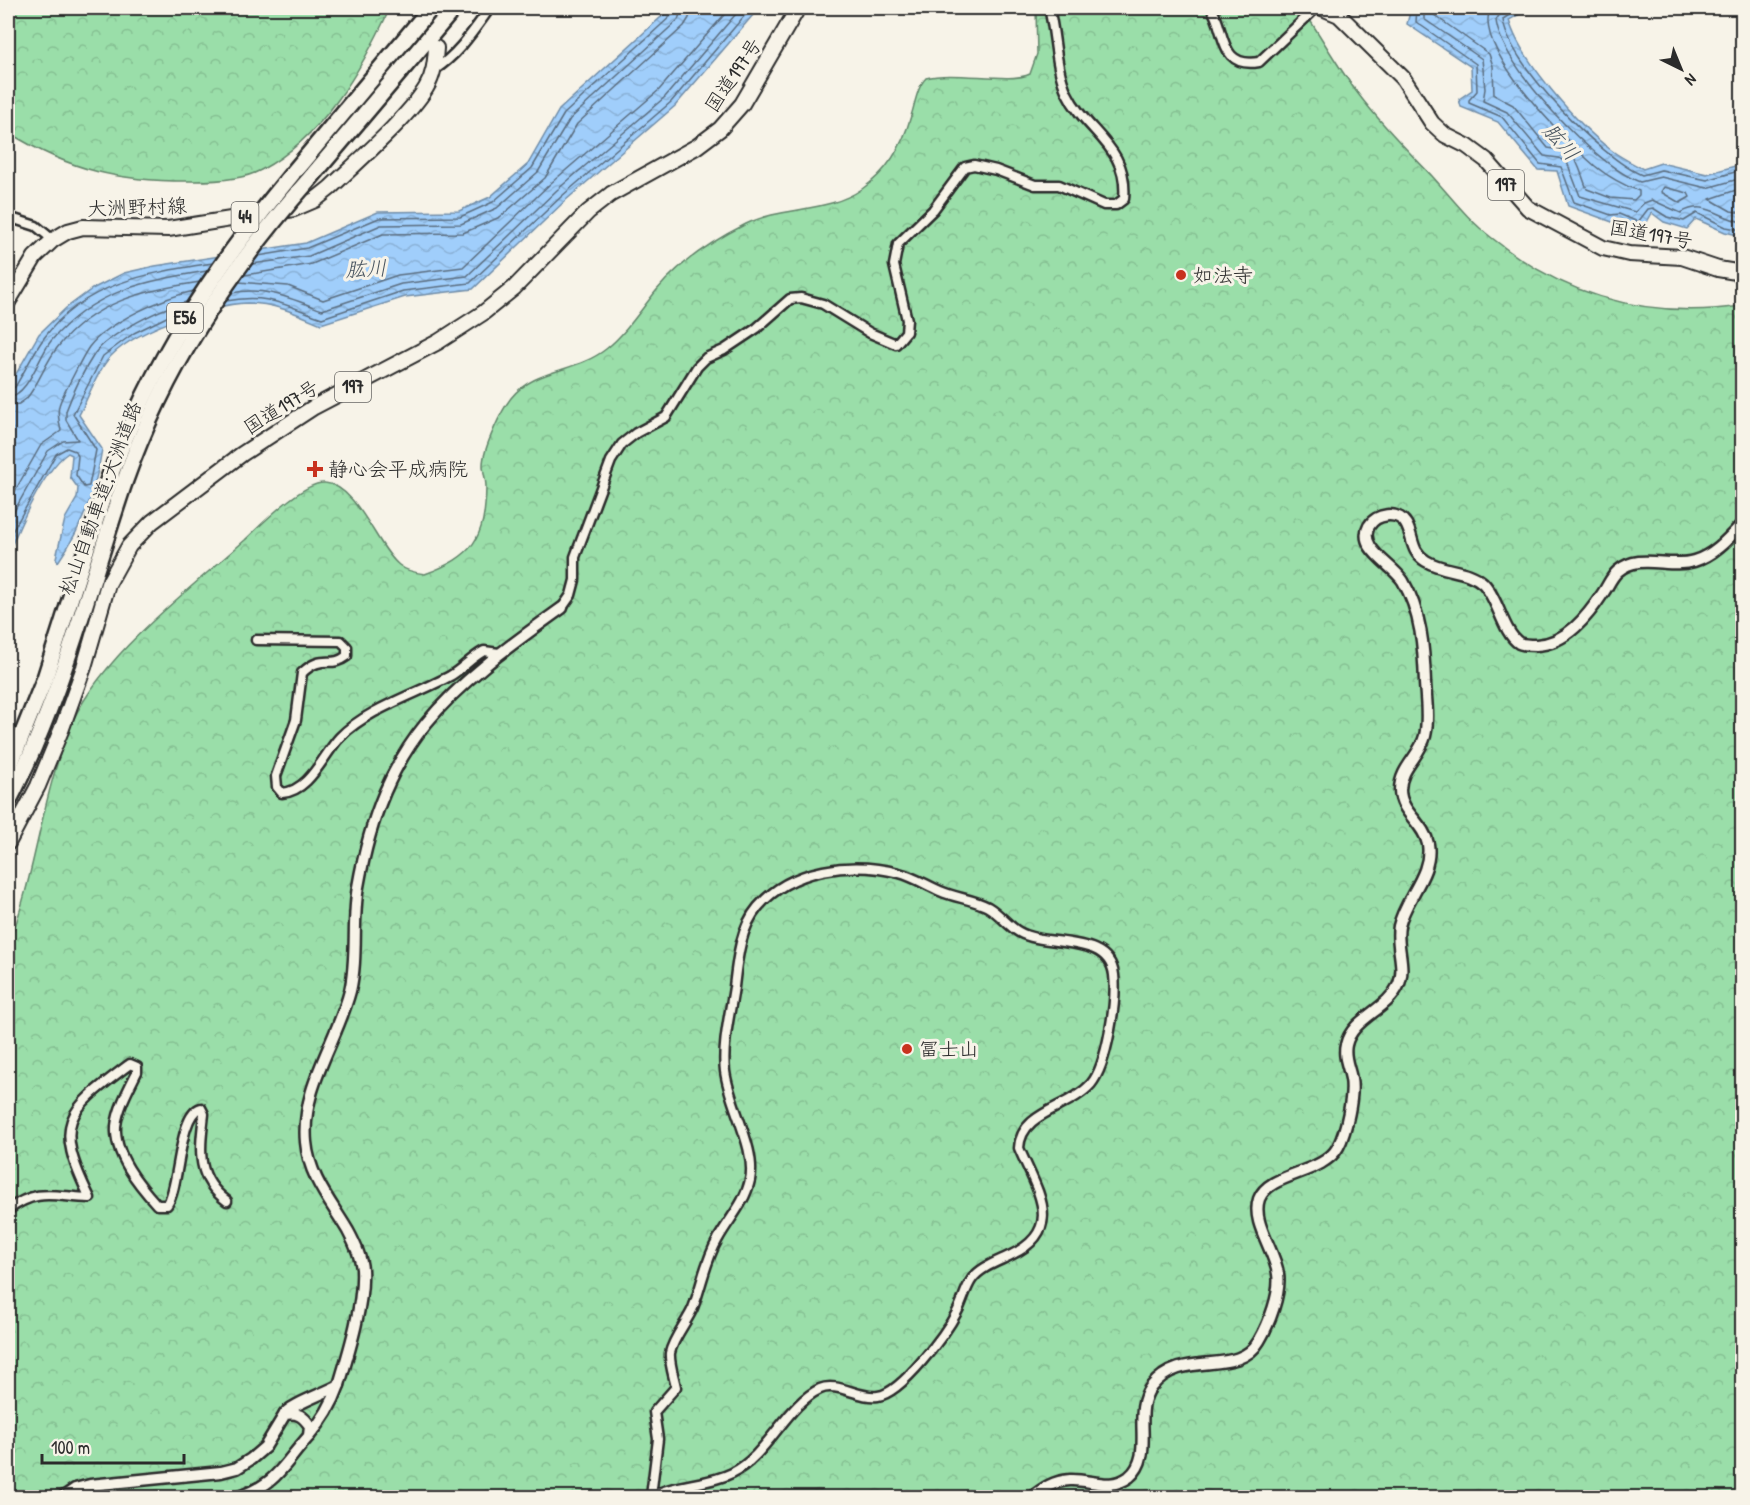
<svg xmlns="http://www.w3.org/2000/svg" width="1750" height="1505" font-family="'Patrick Hand','Klee One',sans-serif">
<defs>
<pattern id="forest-crowns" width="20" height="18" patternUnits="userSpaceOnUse" patternTransform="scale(1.5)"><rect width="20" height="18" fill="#9adea9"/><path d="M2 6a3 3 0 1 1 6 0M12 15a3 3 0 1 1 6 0" fill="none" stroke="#85bf92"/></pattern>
<pattern id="water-waves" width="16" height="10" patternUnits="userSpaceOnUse" patternTransform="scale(1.5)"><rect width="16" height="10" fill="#a0cefb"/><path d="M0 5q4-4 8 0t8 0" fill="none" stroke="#8ab1d7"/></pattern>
</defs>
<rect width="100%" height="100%" fill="#f7f3e8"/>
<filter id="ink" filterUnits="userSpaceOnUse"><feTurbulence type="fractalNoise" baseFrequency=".0167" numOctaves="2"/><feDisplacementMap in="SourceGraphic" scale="12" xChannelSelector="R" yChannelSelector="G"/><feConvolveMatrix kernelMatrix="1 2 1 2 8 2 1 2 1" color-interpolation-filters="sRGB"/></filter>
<g filter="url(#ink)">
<g fill="url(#forest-crowns)" stroke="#62846a" stroke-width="1.5">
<path d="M8,8H390C362,69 323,137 261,170C243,180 215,181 194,181C121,182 70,171 8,132Z"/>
<path d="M1036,8H1302C1321,36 1338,68 1359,95C1381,124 1407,150 1432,176C1451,197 1469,221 1492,238C1566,298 1650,319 1742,306V1497H8V946C35,877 41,801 68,732C96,659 188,591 245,540C261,525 303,481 325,483C357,485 378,549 399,565C406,571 416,573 425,574C473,556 485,540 486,487C486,479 483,472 483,465C483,449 501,411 511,398C535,368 576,373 606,349C626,333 640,311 656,291C679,263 714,240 746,224C783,206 828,213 862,189C888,171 903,145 911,116C915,104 917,87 926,78C953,70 1011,84 1030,74L1037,54Z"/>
</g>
<g fill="url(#water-waves)" stroke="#718da8" stroke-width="1.5">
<path d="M671,8H759L675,106L566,200L473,289L405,297L321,324C298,314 274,303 247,303C211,304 127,332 106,362C95,377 88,398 79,415L102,449C96,490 82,528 58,562L56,558L65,519L77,498L78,488L70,477L72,455L68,453C44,469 19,527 8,554V388L39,334L66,308L92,289L124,273L155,266L306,243L378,212L459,211L490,197L528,164L559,110Z"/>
<path d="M1411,8H1530L1509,20C1519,58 1579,126 1611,150C1620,157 1632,163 1643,169L1661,163L1707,174L1742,164V236L1725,232L1696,219L1687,229L1664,222L1652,213L1642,231L1617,219L1615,223L1568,206L1557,171L1538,170L1498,122L1461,107L1459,99L1472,90L1471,67L1407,24Z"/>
</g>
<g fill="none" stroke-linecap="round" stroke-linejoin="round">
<g stroke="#5a6c7e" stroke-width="1.5">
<path d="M1417,8L1416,22L1476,64L1477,91L1469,100V103L1502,117L1540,164L1561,167L1574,202L1611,215L1619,214L1638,222L1648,209L1653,208L1667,217L1684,221L1697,213L1726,227L1742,230"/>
<path d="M1424,8V19L1482,59L1485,89L1483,101L1507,112L1544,156L1559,158L1567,162L1580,196L1635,212L1644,203L1652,200L1681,213C1705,199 1717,217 1742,222"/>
<path d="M1433,8L1434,15L1489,54L1493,66L1494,95L1513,105L1548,148C1580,152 1576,162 1587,189L1611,198L1634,200L1639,195V191C1625,186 1607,176 1595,166C1567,142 1470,46 1491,8"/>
<path d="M1504,8L1496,20C1500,65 1597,167 1640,182L1661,177L1707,188L1742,178"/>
<path d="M1520,8L1503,19C1506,61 1603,160 1642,175L1661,170L1707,180L1742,170"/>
<path d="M1664,187L1688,193L1690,197L1680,203L1661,192Z"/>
<path d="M1742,188L1710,199L1731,211L1742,213"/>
<path d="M258,256L307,248L379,218L460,217L493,202L532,168L564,114L672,15L674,8"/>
<path d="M252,264L309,256L381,225L461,224L497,208L538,172L570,119L678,20L682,8"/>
<path d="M245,275L312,264L383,234L463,233L500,217L545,178L577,124L684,26L689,18L691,8"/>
<path d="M239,282L288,286L323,300L398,275L463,267L551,183L659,90L730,8"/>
<path d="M232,293C265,286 292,299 322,310L401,284L467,276L557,190L665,97L741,8"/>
<path d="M226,301C267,293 285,305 322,318L403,291L470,283L562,196L671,102L751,8"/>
<path d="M8,390L15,387C25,371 33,353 44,338C85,282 149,273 213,263"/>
<path d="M8,397C28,396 39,356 51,341C94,290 145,281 207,271"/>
<path d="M8,406L19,404L26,399C39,384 45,363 57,348C94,301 145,290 200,282"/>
<path d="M8,503L41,445L61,431C55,405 59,404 71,380C77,369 82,357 89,347C108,322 164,297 194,291"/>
<path d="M8,522L48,451L63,441L78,440L66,420V411C73,392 84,370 95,353C109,334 164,306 187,302"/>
<path d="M8,539L56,454L67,448L75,451L78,456L76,475L84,487L89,486L96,450L73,414L103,356L134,333L181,310"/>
</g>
<defs>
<g id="minor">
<path d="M1211,8C1226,29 1218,69 1259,62L1316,8"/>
<path d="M434,70C458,55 474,30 490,8"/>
<path d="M8,217L36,226L53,240"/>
<path d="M562,608L571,595L575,580V557L611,461L622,444L636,433L666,417L697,367L706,358L724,350L757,328L790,299L801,298L823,304L870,333L896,344L906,332L907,320L894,265L898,244L933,210L965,167L974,165L996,170L1035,185H1059L1104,205H1116L1124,199C1129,146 1086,133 1067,93C1055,67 1056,35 1049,8"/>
<path d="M256,640L341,641L347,647V656C330,669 323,653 302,673L296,720L276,776L277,787L282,793C310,791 323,755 340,737C367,709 417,694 450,676C462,669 471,658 484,651L499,653"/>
<path d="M8,1210C38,1187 55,1197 90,1198C52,1121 67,1111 130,1064L137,1067V1072C129,1088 118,1108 116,1126C114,1155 139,1185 157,1205H167C180,1188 178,1114 201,1108L204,1114C200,1150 195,1177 227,1201"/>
<path d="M649,1498C673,1483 706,1486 732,1473C767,1456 787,1404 820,1389C837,1381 859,1399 878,1396C902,1393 946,1333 957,1312C963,1301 965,1289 972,1279C981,1267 997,1262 1011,1255C1066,1229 1037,1191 1019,1148C1021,1111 1069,1109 1091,1084C1107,1065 1117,1001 1114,975C1109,933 1047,948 1019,932C1008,926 1000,914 988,907C973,899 956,898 940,891C926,885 914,877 899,873C852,861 791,868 758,907C740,928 737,961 734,987C730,1014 722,1045 725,1071C729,1105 757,1149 750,1180C745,1203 729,1219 718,1239C705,1261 702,1285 693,1308C687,1322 673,1338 670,1353C669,1363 674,1377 676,1387L654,1412L658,1439L651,1496"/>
</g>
<g id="tertiary">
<path d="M339,1385C349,1352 364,1304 362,1269C361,1257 354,1242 348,1231C331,1202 309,1177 306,1142C301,1087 337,1042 350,991C358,957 352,921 358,887C384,739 446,691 562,608"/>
<path d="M62,1498L75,1489L90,1485L221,1472L237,1468L251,1459L265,1447L285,1414C298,1412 303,1416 310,1426L309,1436"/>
<path d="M236,1498C279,1483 281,1467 309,1436C323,1420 332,1405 339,1385C328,1392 288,1406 285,1414"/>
<path d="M1031,1498C1043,1488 1054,1481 1070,1480C1091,1479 1110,1491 1129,1477C1156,1455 1131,1413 1151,1387C1182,1347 1237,1379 1259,1341C1269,1324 1281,1293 1278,1274C1275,1250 1251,1223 1259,1199C1269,1172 1323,1175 1338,1147C1346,1132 1354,1096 1351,1079C1349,1067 1343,1057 1346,1045C1352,1018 1387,1010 1398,986C1407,967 1395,946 1399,926C1405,898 1433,874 1428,844C1424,823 1400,812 1400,790C1400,768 1420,756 1425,736C1429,719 1426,700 1425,683C1424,648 1421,612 1403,581C1392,564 1357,548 1369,526C1376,514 1397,510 1406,524C1414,538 1410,551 1426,561C1444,572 1467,569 1483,583C1498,598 1503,633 1519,643C1523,645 1533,645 1536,645C1566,644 1588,616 1603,593C1608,586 1611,577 1618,571C1640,552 1668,569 1694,561C1714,555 1728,539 1742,524"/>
</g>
<path id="primary" d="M8,302L35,257L53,240L68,231L83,227L168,229L294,209L315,200L330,188C358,161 407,119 426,88C434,75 435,62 436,48"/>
<g id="trunk">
<path d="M1322,8L1339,15L1403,78L1432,123L1445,135L1467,146L1486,160L1528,208L1603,248L1629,254L1682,257L1718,269L1742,273"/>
<path d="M8,843L38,786L62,728L84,667L108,584L129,546L152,522L242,454L314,407L438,342L483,313L514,288L588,212L611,194L696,147L720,129L742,104L798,8"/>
</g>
<g id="motorway">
<path d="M293,173L431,8"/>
<path d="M307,182L454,8"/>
<path d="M8,770L45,678L108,481"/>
<path d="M8,802C60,702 88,589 124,483"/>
</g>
</defs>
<use href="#minor" stroke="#2b2b2b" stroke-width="13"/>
<use href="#tertiary" stroke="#2b2b2b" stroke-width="15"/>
<use href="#primary" stroke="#2b2b2b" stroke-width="18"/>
<use href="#trunk" stroke="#2b2b2b" stroke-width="18"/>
<use href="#motorway" stroke="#2b2b2b" stroke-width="20"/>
<use href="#minor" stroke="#f7f3e8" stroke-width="8"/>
<use href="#tertiary" stroke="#f7f3e8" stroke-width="10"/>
<use href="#primary" stroke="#f7f3e8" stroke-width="14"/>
<use href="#trunk" stroke="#f7f3e8" stroke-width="14"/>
<use href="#motorway" stroke="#f7f3e8" stroke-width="15"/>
<defs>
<g id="motorway-bridge">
<path d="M108,481C153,360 211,272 293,173"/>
<path d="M124,483C164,369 228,272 307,182"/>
</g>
</defs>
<use href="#motorway-bridge" stroke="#2b2b2b" stroke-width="20" stroke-linecap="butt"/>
<use href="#motorway-bridge" stroke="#f7f3e8" stroke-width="15"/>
</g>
</g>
<g fill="#c8321e" stroke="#f7f3e8" stroke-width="2">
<circle cx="1181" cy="275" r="6"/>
<path d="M312 460h6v6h6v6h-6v6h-6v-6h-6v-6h6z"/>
<circle cx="907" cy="1049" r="6"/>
</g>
<g text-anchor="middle" stroke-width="6" stroke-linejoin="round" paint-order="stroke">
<g fill="#f7f3e8" stroke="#686764" stroke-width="1.5">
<rect x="1488" y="170" width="36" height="30" rx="4.5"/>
<rect x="231.5" y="202" width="27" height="30" rx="4.5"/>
<rect x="167" y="303" width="36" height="30" rx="4.5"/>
<rect x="335" y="372" width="36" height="30" rx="4.5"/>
</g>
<g font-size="18" font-weight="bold" fill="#2b2b2b">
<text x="1506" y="191">197</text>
<text x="245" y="223">44</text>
<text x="185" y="324">E56</text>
<text x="353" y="393">197</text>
</g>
<g font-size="20" fill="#2b2b2b" stroke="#f7f3e8">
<text transform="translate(733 75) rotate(-56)" y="7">国道197号</text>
<text transform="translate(137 207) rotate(-2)" y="7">大洲野村線</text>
<text transform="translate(1651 234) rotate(10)" y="7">国道197号</text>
<text transform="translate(281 407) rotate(-32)" y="7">国道197号</text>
<text transform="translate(100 498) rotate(-70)" y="7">松山自動車道;大洲道路</text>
</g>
<g font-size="20" fill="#2b2b2b" stroke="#f7f3e8" text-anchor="start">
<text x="1193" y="282">如法寺</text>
<text x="328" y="476">静心会平成病院</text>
<text x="919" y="1056">冨士山</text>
</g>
<g font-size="21" font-style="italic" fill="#48545f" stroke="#f7f3e8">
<text transform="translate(1561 142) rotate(49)" y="7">肱川</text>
<text transform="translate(366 269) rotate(-3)" y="7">肱川</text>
</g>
</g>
<rect width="1750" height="1505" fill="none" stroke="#f7f3e8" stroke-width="30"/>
<rect x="15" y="15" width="1720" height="1475" fill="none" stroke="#2b2b2b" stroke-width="2" filter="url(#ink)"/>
<g transform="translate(1681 69) rotate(137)" stroke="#f7f3e8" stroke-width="4.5" paint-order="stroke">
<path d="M0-4.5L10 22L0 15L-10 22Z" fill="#2b2b2b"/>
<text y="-9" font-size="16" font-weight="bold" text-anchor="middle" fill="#2b2b2b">N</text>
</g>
<path d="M42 1454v9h142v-9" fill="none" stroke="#2b2b2b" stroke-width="3"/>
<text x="51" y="1454" font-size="18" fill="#2b2b2b" stroke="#f7f3e8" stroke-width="4.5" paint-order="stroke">100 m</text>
</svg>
